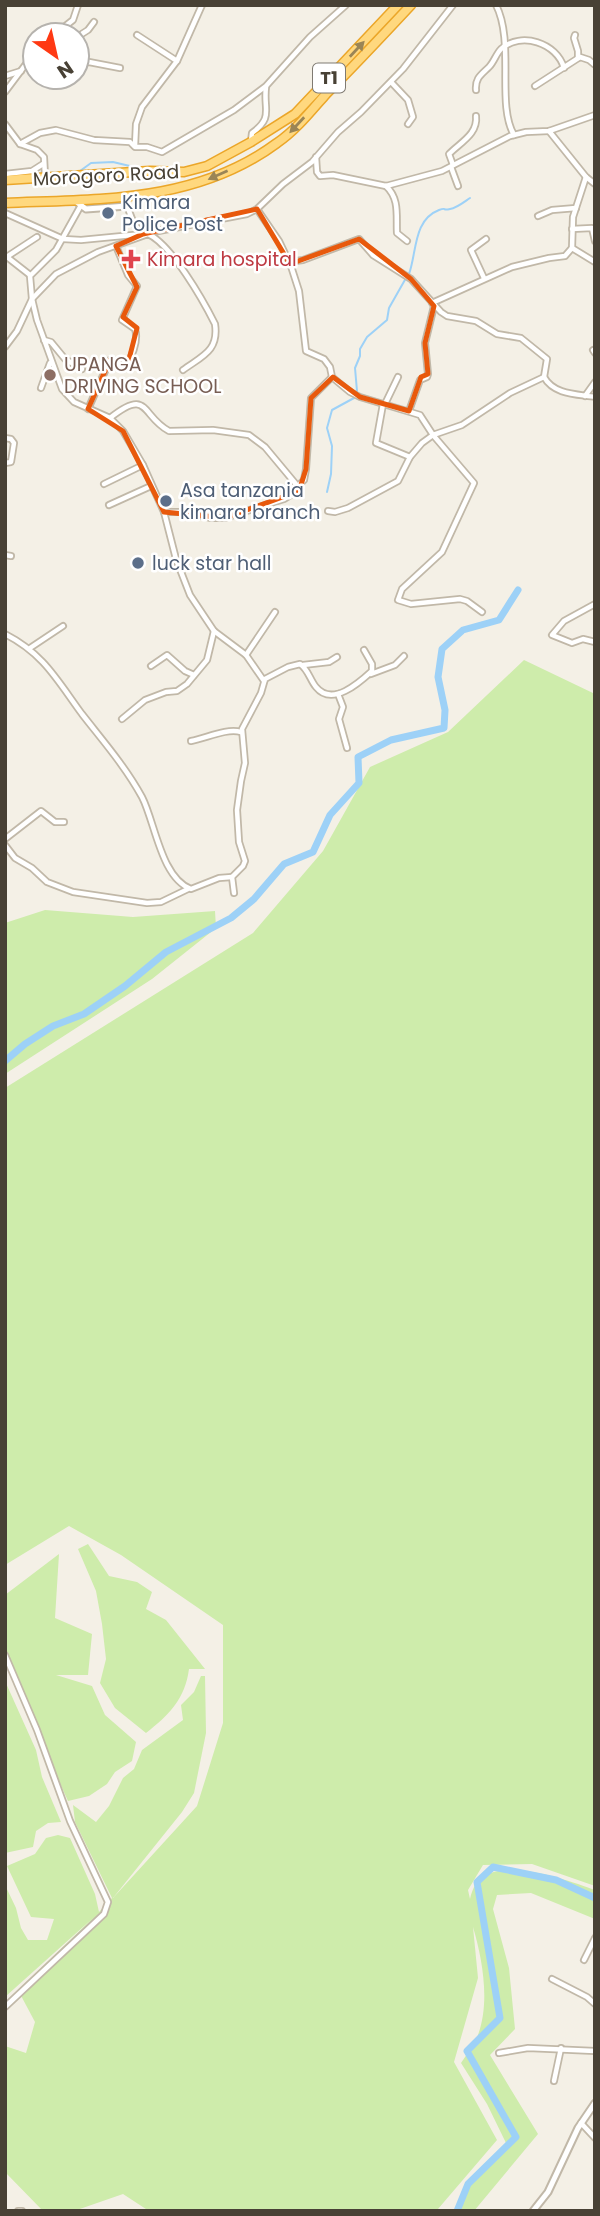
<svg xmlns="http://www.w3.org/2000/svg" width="600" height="2216" font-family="Poppins,sans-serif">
<rect width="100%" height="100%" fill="#f4f0e6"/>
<g fill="#ceecab">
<path d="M524,660L595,694V1886L532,1864L483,1865L468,1890L470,1899C471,1894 473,1888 476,1884C496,1854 567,1880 595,1890V1919L531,1893L497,1895L493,1909L509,1968L515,2029L490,2055L538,2134L474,2211H456L473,2177L506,2143L487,2104L461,2063C466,2055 472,2048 476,2040C491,2006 483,1961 473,1927L478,1978L454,2062L497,2140L438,2209L435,2211H149L123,2194L74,2211H43L5,2172V2046L26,2053L35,2022L18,1990L93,1918L5,1997V1885L16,1908L21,1928L28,1940H47L54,1919L31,1917L7,1866L35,1854L46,1838L58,1835L70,1838L95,1894L99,1912L112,1898L75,1822L73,1805L96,1822L109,1806L123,1778L134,1769L142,1750L183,1720L181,1705L194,1692L201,1676H205L206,1733L194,1793L182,1812L113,1898L197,1806L223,1723V1625L121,1555L69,1526L5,1565V1088L253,933L323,851L370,767L448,732Z"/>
<path d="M45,910L133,917L215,911L216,928L152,979L5,1074V923Z"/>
<path d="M88,1544L109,1576L137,1582L152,1592L146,1609L166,1620L205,1669H189C185,1699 169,1715 146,1733L115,1708L100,1683L106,1659L102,1624L96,1591L78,1549Z"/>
<path d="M59,1554L55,1618L92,1634L88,1675H56L92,1686L105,1715L136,1742L132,1761L115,1772L107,1784L89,1796L68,1801L20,1694L5,1653V1595Z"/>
<path d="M5,1681L36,1750L42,1777L61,1822L48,1823L36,1831L33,1847L5,1853Z"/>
</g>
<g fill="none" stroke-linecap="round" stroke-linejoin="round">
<g stroke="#9dd1f7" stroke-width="2">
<path d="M17,175L80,171L91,163L113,162L134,167"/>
<path d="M409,274C417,252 413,220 439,210C448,207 441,211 450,209C457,208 464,202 470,198"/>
<path d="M327,492L331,474L332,446L327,428L332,410L354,398L357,391L355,368L360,356V349L367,337L387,320L389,308L406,278"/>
</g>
<g stroke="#9dd1f7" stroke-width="7">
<path d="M5,1061L25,1044L53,1026L84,1014L125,986L166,952L231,918L254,899L284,864L313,852L330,815L359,783L358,757L391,740L444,728L445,710L438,677L442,649L463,630L499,620L518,590"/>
<path d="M457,2211L468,2184L516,2137L467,2051L500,2018L477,1882L493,1867L556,1880L595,1898"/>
</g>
<defs>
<g id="minor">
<path d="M496,5C515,42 496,104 514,135"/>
<path d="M54,35L73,20L78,5"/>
<path d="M137,35L177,61"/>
<path d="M575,35L574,38L578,51V58"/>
<path d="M77,37L88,30L94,22"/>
<path d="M77,63L89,62L120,68"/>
<path d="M5,76L21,71"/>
<path d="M391,82L408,100L413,117L408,124"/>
<path d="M535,86L580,57L589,60L595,65"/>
<path d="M476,90C475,78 481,75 489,67C494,62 496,54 501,49C521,31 557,43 564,68"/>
<path d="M5,92L35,52"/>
<path d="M5,124L20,144L37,150L44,157L45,176"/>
<path d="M549,131L586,177L595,184"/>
<path d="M251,141L252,133C274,117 263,110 266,87"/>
<path d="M20,144L40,133L56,130L94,140L130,142L135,147H147L162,152L234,110L266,86L310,37L346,5"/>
<path d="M135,146L136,124L142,107L177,61L202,5"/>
<path d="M316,157L317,172L320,176L333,175L386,186L442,171L510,136L526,132L549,131L595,115"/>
<path d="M453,165L449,154C461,142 478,134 476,116"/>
<path d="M451,167L458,186"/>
<path d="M5,174L32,171L43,164"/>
<path d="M386,186C400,199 396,216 397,233L407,241"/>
<path d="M127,206L134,224L143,234"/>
<path d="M80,207L56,250L30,276L32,299L37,320L62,389L74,402L110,418L123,431L143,465L164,512L176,559L190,595L214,631L246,655L264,681"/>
<path d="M257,209L279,241L289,262L303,260L359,239L373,255L411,279L441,312L447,316L476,321L497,334L521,338L547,359L544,377L510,393L462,425L433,435L422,443L410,457L398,481L348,508L335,512L328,511"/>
<path d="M5,213L63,239L81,240L143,234L247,214L257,209L283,184L312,162L338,132L361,112L403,69L453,5"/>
<path d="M538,216L552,210L576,208"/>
<path d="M572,229L592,228L595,241"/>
<path d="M572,248L595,262"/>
<path d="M7,257L30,275"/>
<path d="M5,258L37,237"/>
<path d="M290,263L299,291L306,351L324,359L330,367L332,377L350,392L360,397L420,415L433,435L474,483L442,552L402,589L398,600L411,604L460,599L467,601L482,612"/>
<path d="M484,278L471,250L486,239"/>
<path d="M432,303L512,267L549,258L565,256L572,248L573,217L586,177"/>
<path d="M44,340L51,342L65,359L82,369"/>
<path d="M5,347L17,331L32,299L56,274L98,252L148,234C171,244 203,300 215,324C219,351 202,356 183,370"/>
<path d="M593,350L595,353"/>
<path d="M544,377C554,395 577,394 595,397"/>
<path d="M41,388L50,363"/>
<path d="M585,396L595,382"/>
<path d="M383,404L376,443L410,457"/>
<path d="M385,404L398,377"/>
<path d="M88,409L110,360L126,367C132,356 139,341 135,329L122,320L137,286L128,275L116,246"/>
<path d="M409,411L420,380L427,377L428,374L425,343L434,306"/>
<path d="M110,418C149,387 141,416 169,431L213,430L249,435L265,447L300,489L284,499L225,518H210L188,512H164"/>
<path d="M5,438L11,439L14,443L11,462L5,463"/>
<path d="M104,484L143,465"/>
<path d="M298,486L304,480L306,469L311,398L332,377"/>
<path d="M109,505L151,486"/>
<path d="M5,555L11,556"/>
<path d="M595,604L564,621L552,635L572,643L583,639L595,642"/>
<path d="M5,634C44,654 57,680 82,714C103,741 125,766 142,797C155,822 161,878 191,889L219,878L232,877"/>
<path d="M30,648L63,626"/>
<path d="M246,655L275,612"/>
<path d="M303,665L329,662L337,657"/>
<path d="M151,666L167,655L185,671L194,675"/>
<path d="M371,674L395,665L404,656"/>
<path d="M338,694L343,707L339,719L347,748"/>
<path d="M122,719L145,700L166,692L177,691L187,684L207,660L214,631"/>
<path d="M191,741C207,738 226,728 241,732"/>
<path d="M5,839L41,811L55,822H64"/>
<path d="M5,845L15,858L32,868L47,882L73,892L147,903L161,902L188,889"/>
<path d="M234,893L232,877L243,866L245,861L239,842L237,810L241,781L245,763L242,729L261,693L265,679L288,667L300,664C308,669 310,680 316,687C332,707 359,683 372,671V664L364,650"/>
<path d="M5,1655L37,1730L70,1821L108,1902L104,1914L5,2007"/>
<path d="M584,1960L595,1938"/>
<path d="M552,1979L587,1997L595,2004"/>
<path d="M499,2053L528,2048L595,2051"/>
<path d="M554,2081L561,2048"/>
<path d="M581,2123L595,2138"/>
<path d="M18,2211H22"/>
</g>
<g id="tertiary">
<path d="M74,200L86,209L127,206"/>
<path d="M533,2211L548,2192L578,2128L595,2103"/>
</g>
<g id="trunk">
<path d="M5,180L150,171L184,172L207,166L251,142L295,114L398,5"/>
<path d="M5,203C100,199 196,203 277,143C296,130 311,111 326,94C355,65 383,35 411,5"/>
</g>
</defs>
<use href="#minor" stroke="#c1b8a8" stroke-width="8"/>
<use href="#tertiary" stroke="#c1b8a8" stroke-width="9"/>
<use href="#trunk" stroke="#eba629" stroke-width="11"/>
<use href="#minor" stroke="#fff" stroke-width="4.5"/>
<use href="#tertiary" stroke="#fff" stroke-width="5"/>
<use href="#trunk" stroke="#ffd87e" stroke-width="8"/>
</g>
<defs><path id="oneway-solid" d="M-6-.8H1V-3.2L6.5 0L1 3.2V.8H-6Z" transform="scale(1.75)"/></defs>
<g fill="#9a8556">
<use href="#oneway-solid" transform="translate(357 49) rotate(-47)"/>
<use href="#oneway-solid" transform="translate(297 125) rotate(133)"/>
<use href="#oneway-solid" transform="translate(218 175) rotate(156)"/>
</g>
<path fill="none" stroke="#e8590c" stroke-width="5" stroke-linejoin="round" d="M257,209L290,264L359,239L411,279L434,306L425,343L428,374L421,377L409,411L360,397L333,377L311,398L306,469L299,491L225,518L164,512L123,431L88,409L110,360L127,367L137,328L123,317L137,287L116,246L143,234Z"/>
<g fill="#5c6f8a" stroke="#fff" stroke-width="2.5">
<circle cx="108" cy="213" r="7"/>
<circle cx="166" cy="501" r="7"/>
<circle cx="138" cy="563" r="7"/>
</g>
<path fill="#e0444e" stroke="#fff" stroke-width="2.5" d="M127.5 248.5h7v7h7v7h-7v7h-7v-7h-7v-7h7z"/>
<circle fill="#8d6e63" stroke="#fff" stroke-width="2.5" cx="50" cy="375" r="7"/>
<g text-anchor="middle" stroke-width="5" stroke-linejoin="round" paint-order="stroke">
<rect fill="#fff" stroke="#7f7a72" stroke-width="2" x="313" y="63.5" width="32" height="29" rx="5"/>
<g font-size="18" font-weight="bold" fill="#484135">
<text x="329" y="84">T1</text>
</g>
<g font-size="19" fill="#484135" stroke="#fff">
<text transform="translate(106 175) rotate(-3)" y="7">Morogoro Road</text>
</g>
<g font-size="19" fill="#4e5e75" stroke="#fff" text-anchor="start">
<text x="122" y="209">Kimara<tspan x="122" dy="22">Police Post</tspan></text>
<text x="180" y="497">Asa tanzania<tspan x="180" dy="22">kimara branch</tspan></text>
<text x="152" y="570">luck star hall</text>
</g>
<g font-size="19" fill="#be3a42" stroke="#fff" text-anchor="start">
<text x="147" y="266">Kimara hospital</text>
</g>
<g font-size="19" fill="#785e54" stroke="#fff" text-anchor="start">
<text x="64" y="371">UPANGA<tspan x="64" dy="22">DRIVING SCHOOL</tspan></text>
</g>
</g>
<rect width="600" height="2216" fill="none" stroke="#484135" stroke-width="14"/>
<g transform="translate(56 56) rotate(146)"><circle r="33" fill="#ffffff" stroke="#b6b3ae" stroke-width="2"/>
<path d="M0-5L12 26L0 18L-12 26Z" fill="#ff3913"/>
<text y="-10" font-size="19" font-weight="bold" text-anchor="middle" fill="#484135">N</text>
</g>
</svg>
